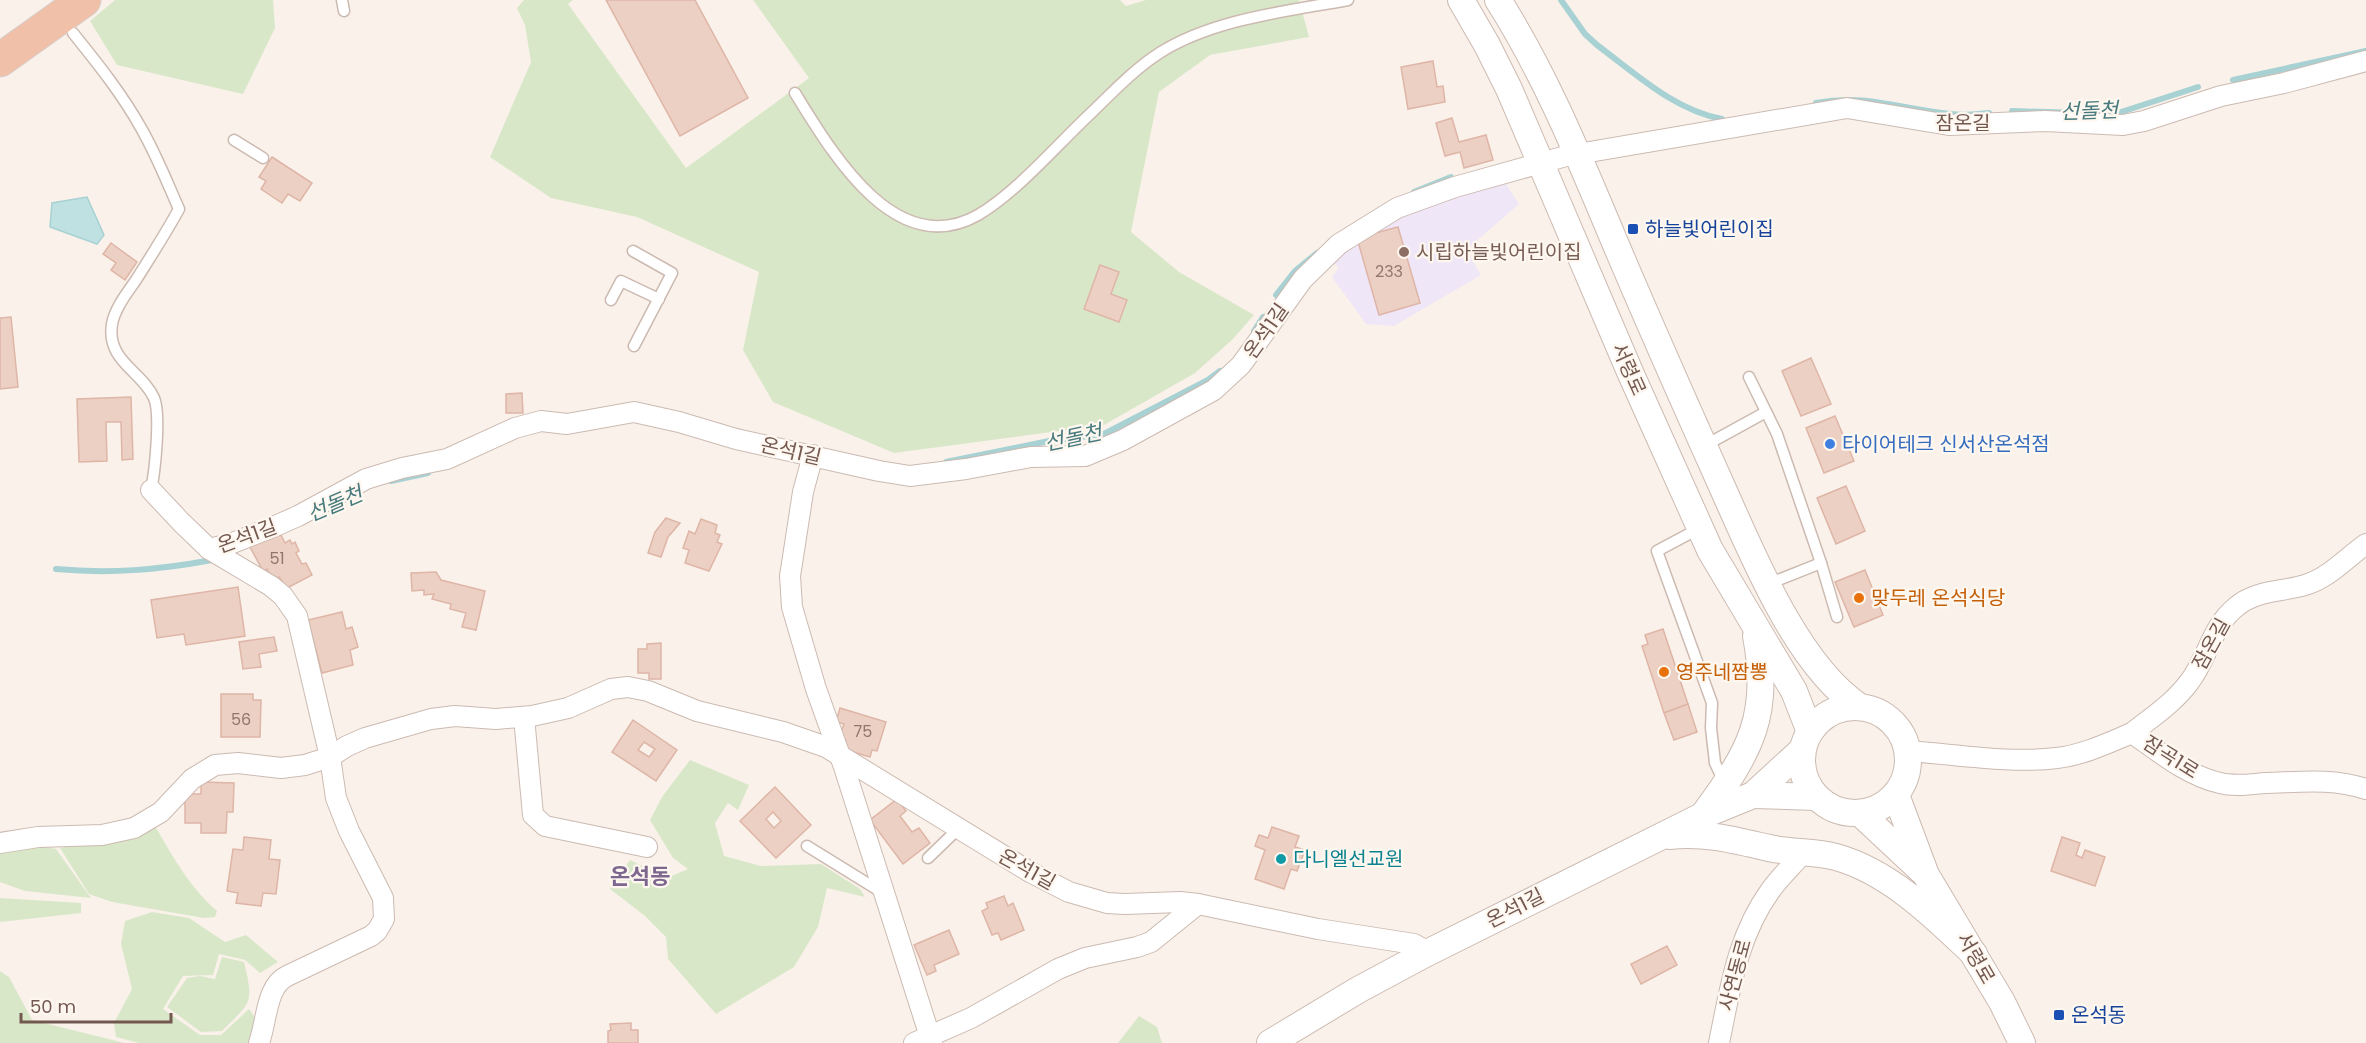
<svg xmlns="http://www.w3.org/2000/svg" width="2366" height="1043" font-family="Poppins,'Noto Sans KR',sans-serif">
<rect width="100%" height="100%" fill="#faf2ea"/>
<path fill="#efe6f7" d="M1501,176L1519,204L1466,250L1481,275L1394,326L1366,324L1332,277L1339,267L1333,262L1365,229Z"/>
<g fill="#d9e7c9">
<path d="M115,0H273L275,28L243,94L117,65L90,21Z"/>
<path d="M524,0H573L568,4L686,168L809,78L753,0H1120L1126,6L1146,0H1299L1309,37L1210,55L1159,92L1131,232L1179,272L1254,315L1233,339L1195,373L1104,425L894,453L773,402L743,350L759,272L637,217L551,198L490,157L531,62L525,25L517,8Z"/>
<path d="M690,760L749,785L738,810L728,803L715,823L724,856L761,866L821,864L860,889L865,897L827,888L818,927L794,967L716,1014L668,959L666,937L645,916L610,889L630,860L667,878L688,869L673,858L650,820L662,797Z"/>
<path d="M156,828C174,858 190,888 217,911L215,917L204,918L112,902L89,894L60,848Z"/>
<path d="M35,845L56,849L91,898L25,891L0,882V849Z"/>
<path d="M0,898L81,903V913L0,922Z"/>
<path d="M152,912L189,918L225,942L246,935L278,962L260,973L245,960L219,954L213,975L183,976L163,1009L200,1035H221L249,1009L261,1025L252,1043H139L116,1037L114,1023L132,989L121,944L125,921Z"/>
<path d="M222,957L244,962C254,1004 252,1001 222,1031L201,1032L167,1007L187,978L200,976L215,979Z"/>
<path d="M0,971L9,977L32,1020L125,1043H0Z"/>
<path d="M1139,1016L1157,1027L1162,1043H1118Z"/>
</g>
<path fill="#c0e1e2" stroke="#a7d1d3" stroke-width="1.5" d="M87,197L104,235L97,244L50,227L52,203Z"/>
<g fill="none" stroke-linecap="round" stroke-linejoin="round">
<g stroke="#a7d1d3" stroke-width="6">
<path d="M1561,0L1585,34L1597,45C1636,74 1674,110 1722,119"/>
<path d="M2233,80L2366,51"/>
<path d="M1816,103C1868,93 1901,110 1951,114C1963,116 1976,114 1989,113"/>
<path d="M2012,111L2115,114L2198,87"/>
<path d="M1414,192L1451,177"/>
<path d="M1276,295L1295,271L1317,253"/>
<path d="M1254,331L1263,317"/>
<path d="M946,462L1049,441L1104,434L1208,380L1220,371"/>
<path d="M391,481L428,473"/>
<path d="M56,569C110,574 158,570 212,560"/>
</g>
</g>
<g fill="#edd0c4" stroke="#deb5a6" stroke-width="1.5" fill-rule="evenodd">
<path d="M606,0H695L748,98L680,136Z"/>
<path d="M1433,61L1437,87L1443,86L1445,102L1408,109L1401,67Z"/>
<path d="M1452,118L1459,142L1486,135L1493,160L1464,168L1460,152L1445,156L1436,123Z"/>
<path d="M272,157L312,183L300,201L288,194L282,203L261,189L266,181L259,177Z"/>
<path d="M1398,227L1420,303L1379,315L1357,238Z"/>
<path d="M111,243L137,262L125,280L111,270L116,263L103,254Z"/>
<path d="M1100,265L1119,272L1111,294L1127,300L1119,322L1084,309Z"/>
<path d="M11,317L18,387L0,389V318Z"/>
<path d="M1811,358L1831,404L1801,416L1782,371Z"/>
<path d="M522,393L523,413H506V394Z"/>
<path d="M131,397L133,459L122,460L121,422H106L107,461L79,462L77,399Z"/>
<path d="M1835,416L1854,461L1824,473L1806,428Z"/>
<path d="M1846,486L1865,531L1836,544L1817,498Z"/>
<path d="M666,518L680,523L668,537L661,557L648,553L655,532Z"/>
<path d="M701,519L717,525L715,533L720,535L717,542L722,544L709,571L685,563L689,550L683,548L689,531L695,534Z"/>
<path d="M274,534L281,535L285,543L290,540L292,544L295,542L299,551L296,553L302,564L306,563L312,575L287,588L279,577L273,580L267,569L263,571L250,547Z"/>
<path d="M1865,570L1883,615L1854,627L1835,582Z"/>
<path d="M436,572L441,580L485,591L476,630L462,627L466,613L450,609L451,604L432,599L434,594L424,595V590L412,591L411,573Z"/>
<path d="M238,587L245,636L186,645L184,634L157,638L151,600Z"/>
<path d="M342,612L346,629L352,627L358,647L350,650L353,665L322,673L308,620Z"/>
<path d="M1663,629L1688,704L1664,713L1642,646L1648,644L1645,635Z"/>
<path d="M274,637L277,651L259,654L261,667L243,669L239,642Z"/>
<path d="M661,643V679H649V673H638V649H647V644Z"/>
<path d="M221,694H253V700H261L260,737H221Z"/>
<path d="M1688,704L1697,732L1674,740L1664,713Z"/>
<path d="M840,708L886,722L877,751L872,750L870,757L843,749L846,740L839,738L844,724L836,722Z"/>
<path d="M633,720L677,750L656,781L612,752ZM644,742L655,749L649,757L638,750Z"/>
<path d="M201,782L234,783L233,812H227L226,833H201V823H185V794H201Z"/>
<path d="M775,787L811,825L776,858L740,821ZM773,812L781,821L774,828L766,819Z"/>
<path d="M897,799L906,811L900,816L912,832L919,828L930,843L903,864L870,820Z"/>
<path d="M1272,827L1299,836L1295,847L1305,850L1297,871L1291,869L1284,889L1255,879L1265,850L1255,846L1259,835L1268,838Z"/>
<path d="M244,837L271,840L269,859L280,860L276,894L263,893L261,906L236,903L238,893L227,891L233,849L243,850Z"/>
<path d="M2062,837L2080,843L2076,855L2082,858L2085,850L2105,857L2095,886L2051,871Z"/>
<path d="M1004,896L1008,906L1013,903L1024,930L1001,940L998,933L992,935L982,911L988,908L986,903Z"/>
<path d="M949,930L959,954L934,965L936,971L927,975L914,945Z"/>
<path d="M1667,946L1677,965L1641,984L1631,964Z"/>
<path d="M631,1023V1030H638V1043H608V1031L611,1030L610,1024Z"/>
</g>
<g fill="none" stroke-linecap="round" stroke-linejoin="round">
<defs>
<g id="service">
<path d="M342,0L344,11"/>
<path d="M73,33C98,64 122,94 141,128C156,154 167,182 179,209C166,233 151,256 136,280C127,293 115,308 112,324C106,361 142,371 154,398C161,414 155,471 151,490"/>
<path d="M795,93C831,151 895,262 978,215C1016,193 1057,145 1089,115C1112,93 1134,69 1161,52C1214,19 1288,11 1348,0"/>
<path d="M234,140L263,158"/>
<path d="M633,251L672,273L634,346"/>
<path d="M611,300L621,281L659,299"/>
<path d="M1749,377L1777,434L1821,563L1837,617"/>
<path d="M1704,446L1766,412"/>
<path d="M1700,528L1657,551L1712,703L1711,728L1715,763L1725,784"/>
<path d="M1768,584L1821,563"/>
<path d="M807,846L883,893"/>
<path d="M928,858L958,829"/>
</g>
<g id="minor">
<path d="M813,455L803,492L795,544L790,576L792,607L816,689L844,767L932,1043"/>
<path d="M151,490L181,522L209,549L271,586L283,596L297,616L330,757L336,798L349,831L383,898L384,919L377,931L371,936L287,976C266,986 267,1021 259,1043"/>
<path d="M209,549L230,544L273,527L298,516L366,479L402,468L447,459L515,428L541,421L567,424L634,412L679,422L736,439L879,471L910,476L966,469L1031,457L1085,456L1123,440L1214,390L1241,365L1303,279L1339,244L1397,208L1455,187L1566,156L1847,108L1949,125L2045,121L2123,125L2144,121L2221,96L2284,83L2366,61"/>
<path d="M524,717L533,815L545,826L647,847"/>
<path d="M2132,733C2152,717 2175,702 2190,681C2208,657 2212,626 2236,607C2255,590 2282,592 2305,585C2329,578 2346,558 2366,544"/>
<path d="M1907,751C1955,754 2010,764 2057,758C2083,755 2108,743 2132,733C2159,752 2188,776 2220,783C2235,787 2251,784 2266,783C2301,782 2332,778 2366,789"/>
<path d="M0,843L38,837L102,835L134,828L161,812L192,779L215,765L238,763L281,768L305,765L330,757L347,746L365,738L431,719L455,716L496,719L532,716L568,708L611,689L628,687L648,691L697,711L783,732L826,747L1030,872L1069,892L1107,903L1125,904L1180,902L1198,904L1318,929L1414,944L1421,948L1425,954"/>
<path d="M914,1043L971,1018L1058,969L1085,958L1137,947L1151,942L1198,904"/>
<path d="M1719,1043C1730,990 1737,937 1770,891C1779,878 1792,866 1803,853"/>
</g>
<g id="tertiary">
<path d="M1461,0L1487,45L1509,89L1630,372L1710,550L1794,691L1810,732"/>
<path d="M1498,0C1547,77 1581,162 1616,245C1650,325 1685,404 1720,482C1751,551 1796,665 1860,707"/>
<circle cx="1855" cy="760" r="53"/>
<path d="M1753,795L1816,797"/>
<path d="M1896,795L1926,875L2002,1002L2022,1043"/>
<path d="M1704,814C1750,752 1771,715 1756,636"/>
<path d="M1861,814L1922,871"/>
<path d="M1669,836C1705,832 1734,840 1769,848C1791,853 1814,851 1836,857C1890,872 1935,917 1974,954"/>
<path d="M1270,1043L1358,990L1425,954L1704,815L1753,795L1802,750"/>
</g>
<path id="trunk" d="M0,60L84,0"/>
</defs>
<use href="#service" stroke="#ccbab1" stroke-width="13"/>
<use href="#minor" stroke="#ccbab1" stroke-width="22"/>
<use href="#tertiary" stroke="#ccbab1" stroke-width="28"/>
<use href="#trunk" stroke="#d8d0ce" stroke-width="35"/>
<use href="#service" stroke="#fff" stroke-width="10"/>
<use href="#minor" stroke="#fff" stroke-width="20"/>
<use href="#tertiary" stroke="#fff" stroke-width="26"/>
<use href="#trunk" stroke="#f0c0a8" stroke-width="33"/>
</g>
<g fill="#1a4fb4" stroke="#fdf7f0" stroke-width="2">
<rect x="1627" y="223" width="12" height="12" rx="3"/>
<rect x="2053" y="1009" width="12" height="12" rx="3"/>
</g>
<circle fill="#8d6e63" stroke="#fdf7f0" stroke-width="2" cx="1404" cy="252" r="6"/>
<circle fill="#3f7fe0" stroke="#fdf7f0" stroke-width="2" cx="1830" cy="444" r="6"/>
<g fill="#e8710a" stroke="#fdf7f0" stroke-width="2">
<circle cx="1859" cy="598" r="6"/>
<circle cx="1664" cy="672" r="6"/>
</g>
<circle fill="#0f9aa8" stroke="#fdf7f0" stroke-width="2" cx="1281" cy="859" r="6"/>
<g text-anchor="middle" stroke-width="4.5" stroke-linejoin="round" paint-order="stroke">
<g font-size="16" fill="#92766d">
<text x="1389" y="277">233</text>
<text x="277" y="564">51</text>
<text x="241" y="725">56</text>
<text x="863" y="737">75</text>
</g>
<g font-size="20" fill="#735850" stroke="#fdf7f0">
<text x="1963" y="130">잠온길</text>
<text transform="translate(1266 331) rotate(-55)" y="7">온석1길</text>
<text transform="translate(1629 369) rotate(66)" y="7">서령로</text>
<text transform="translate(791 451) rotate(13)" y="7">온석1길</text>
<text transform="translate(247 536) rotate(-20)" y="7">온석1길</text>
<text transform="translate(2211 644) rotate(-61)" y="7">잠온길</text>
<text transform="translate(2171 757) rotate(32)" y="7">잠곡1로</text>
<text transform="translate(1027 869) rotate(29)" y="7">온석1길</text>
<text transform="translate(1515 908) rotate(-27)" y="7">온석1길</text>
<text transform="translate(1976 958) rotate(60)" y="7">서령로</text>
<text transform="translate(1735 975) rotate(-75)" y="7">사연동로</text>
</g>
<g font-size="20" fill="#164399" stroke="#fdf7f0" text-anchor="start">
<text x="1645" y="236">하늘빛어린이집</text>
<text x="2071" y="1022">온석동</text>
</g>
<g font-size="20" fill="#785e54" stroke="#fdf7f0" text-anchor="start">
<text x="1416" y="259">시립하늘빛어린이집</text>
</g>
<g font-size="20" fill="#366cbe" stroke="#fdf7f0" text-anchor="start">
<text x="1842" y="451">타이어테크 신서산온석점</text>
</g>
<g font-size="20" fill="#c56008" stroke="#fdf7f0" text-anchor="start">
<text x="1871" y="605">맞두레 온석식당</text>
<text x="1676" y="679">영주네짬뽕</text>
</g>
<g font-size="20" fill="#0d838f" stroke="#fdf7f0" text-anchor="start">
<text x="1293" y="866">다니엘선교원</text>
</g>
<g font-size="21" font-style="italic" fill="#487a7d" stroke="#fdf7f0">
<text transform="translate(2089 111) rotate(-2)" y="7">선돌천</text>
<text transform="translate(1073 438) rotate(-12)" y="7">선돌천</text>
<text transform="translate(335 504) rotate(-23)" y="7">선돌천</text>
</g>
<g font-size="22" font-weight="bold" fill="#7d678e" stroke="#fdf7f0">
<text x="640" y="884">온석동</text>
</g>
</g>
<path d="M21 1013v9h150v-9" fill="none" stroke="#735850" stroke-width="3"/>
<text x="30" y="1013" font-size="18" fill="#735850" stroke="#fdf7f0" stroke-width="4.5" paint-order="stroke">50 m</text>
</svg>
